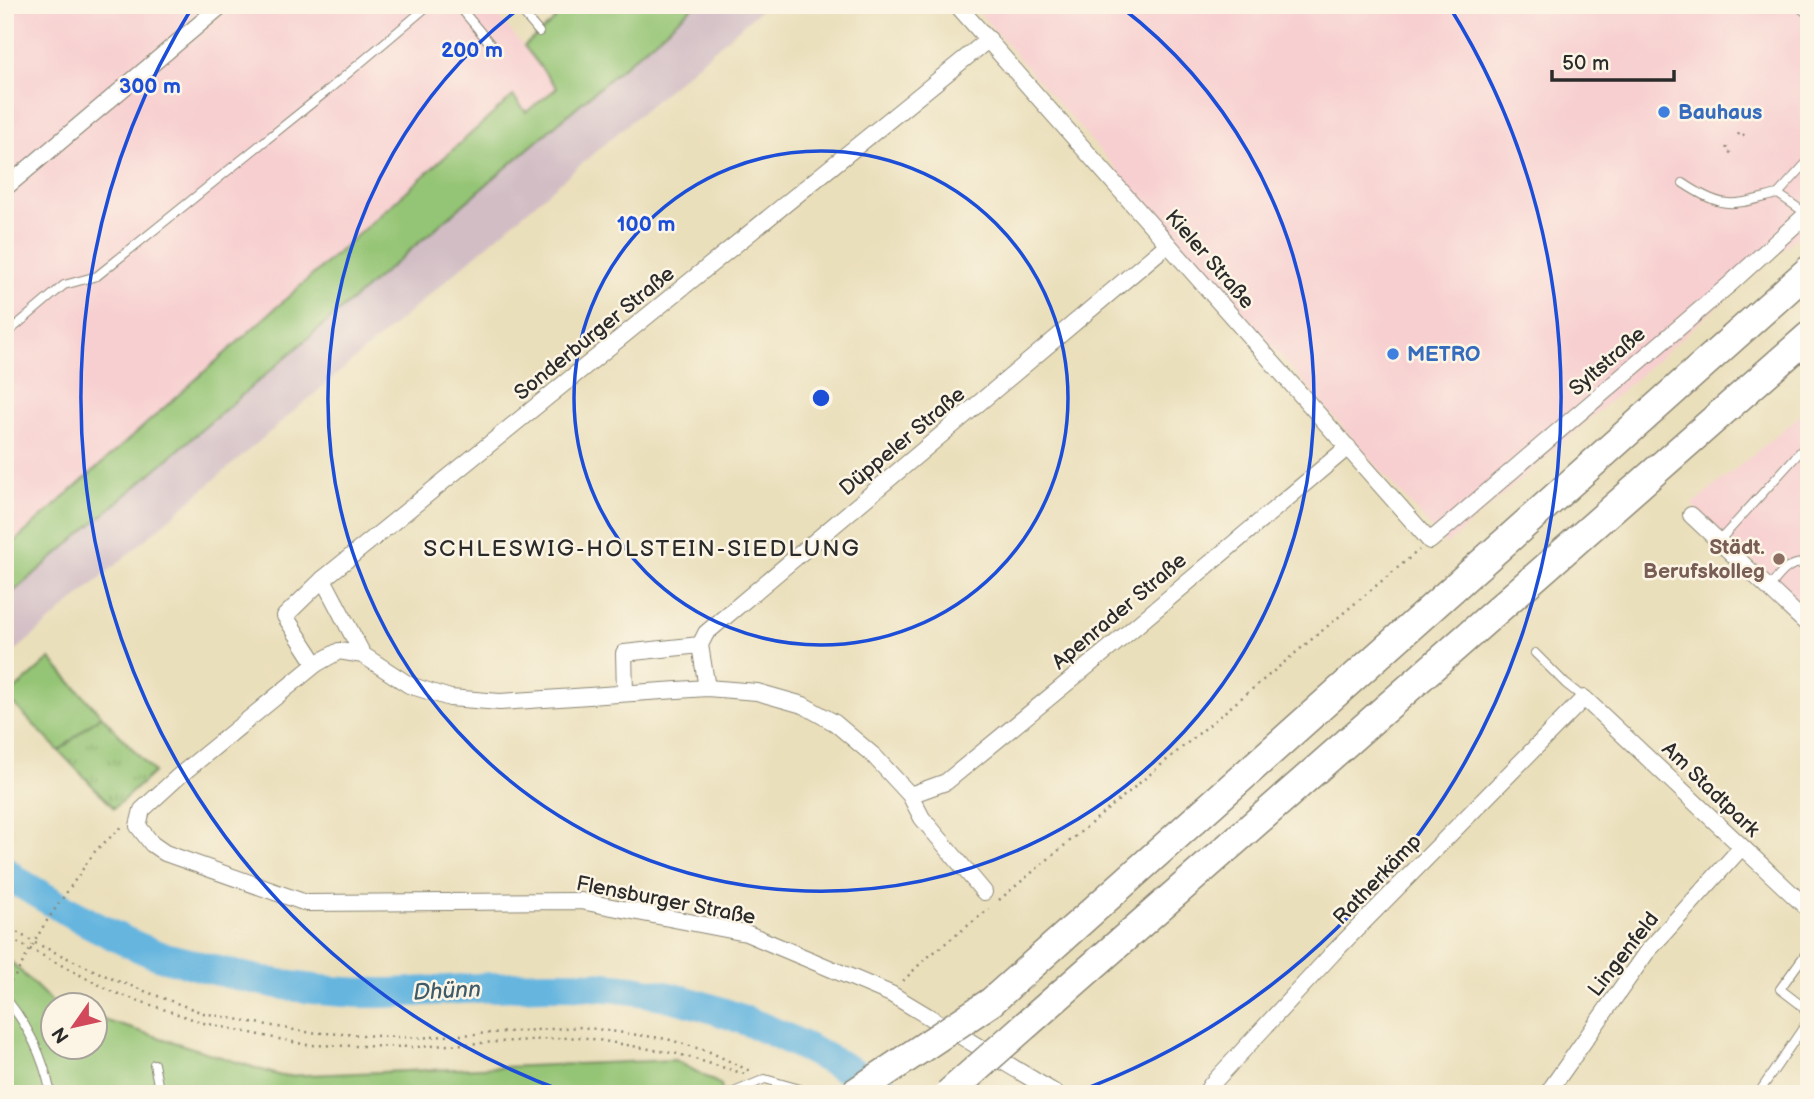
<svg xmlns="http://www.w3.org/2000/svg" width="1814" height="1099" font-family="'Balsamiq Sans',sans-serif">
<defs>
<pattern id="park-tufts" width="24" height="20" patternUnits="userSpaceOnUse" patternTransform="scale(1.75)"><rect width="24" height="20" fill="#94c474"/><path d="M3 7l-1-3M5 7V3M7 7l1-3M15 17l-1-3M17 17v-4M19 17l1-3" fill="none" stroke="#799f5f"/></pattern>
</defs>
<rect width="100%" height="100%" fill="#fcf5e5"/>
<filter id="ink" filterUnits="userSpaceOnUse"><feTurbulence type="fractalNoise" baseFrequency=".0143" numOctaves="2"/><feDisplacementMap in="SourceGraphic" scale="14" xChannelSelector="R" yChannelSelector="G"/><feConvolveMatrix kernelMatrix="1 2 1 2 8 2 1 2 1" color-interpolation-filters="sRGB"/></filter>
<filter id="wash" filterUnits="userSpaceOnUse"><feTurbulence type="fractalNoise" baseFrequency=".00686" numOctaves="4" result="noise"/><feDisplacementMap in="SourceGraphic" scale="28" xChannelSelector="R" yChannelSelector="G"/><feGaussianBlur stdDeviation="1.57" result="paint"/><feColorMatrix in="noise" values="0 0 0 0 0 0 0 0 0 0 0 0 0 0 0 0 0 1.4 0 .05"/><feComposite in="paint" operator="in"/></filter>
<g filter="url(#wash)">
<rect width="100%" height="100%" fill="#eadfbb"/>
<g fill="#f7cfd0">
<path d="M5,5H489L558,88L526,112L512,96L5,550Z"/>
<path d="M972,5H1809V226L1446,545Z"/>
<path d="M1809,408V613L1692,505Z"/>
</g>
<path fill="#d2bdc5" d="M695,5H766L5,660V598Z"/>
<g fill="#94c474" stroke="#607850" stroke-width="2">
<path d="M543,5H695L5,599V550L513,96L526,112L557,88L524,46L555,20Z"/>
<path d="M50,659L101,715L59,751L7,697Z"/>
<path d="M5,956L54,1004L52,1046H94L95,1017L281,1076L675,1060L721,1085L723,1094H5Z"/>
</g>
<path fill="url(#park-tufts)" stroke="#607850" stroke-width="2" d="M101,715L154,772L114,808L59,751Z"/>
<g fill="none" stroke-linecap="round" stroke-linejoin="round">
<path stroke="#65b5df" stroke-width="30" d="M5,871L15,880C61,907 106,935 155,954C168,959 183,961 196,965C257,982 321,994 384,993C467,991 550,978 633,990C729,1004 809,1047 892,1094"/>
</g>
</g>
<g filter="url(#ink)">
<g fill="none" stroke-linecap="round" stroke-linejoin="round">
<defs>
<g id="service">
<path d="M458,5L493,47"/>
<path d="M516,5L539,32"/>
<path d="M1797,5L1809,15"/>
<path d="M1683,183C1725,211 1732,205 1778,194"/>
<path d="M1807,214L1778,194L1809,160"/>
<path d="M5,335L64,285L97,276L327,91L429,5"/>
<path d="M1719,541L1809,442"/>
<path d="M1769,588C1780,574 1789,560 1809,564"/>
<path d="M1535,653L1566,684L1584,698"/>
<path d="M1809,949L1780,989L1801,1005L1809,1018"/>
<path d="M5,997C29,1027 43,1056 51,1094"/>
<path d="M154,1064L160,1094"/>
<path d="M729,1094L765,1079L800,1089L807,1094"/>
<path d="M1758,1094L1809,1019"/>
</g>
<g id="minor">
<path d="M957,5L1430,541L1730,284L1809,212"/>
<path d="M5,188L222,5"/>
<path d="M1691,515L1809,626"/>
<path d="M323,579L363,655L339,651L316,664L179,776L142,810L138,826L152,844L165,853L306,903L581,901L746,933L891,994L1057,1094"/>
<path d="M363,655L409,685L450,698L500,702L707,688L757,692L803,705L835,723L874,756L910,795L922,818L984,892"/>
<path d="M316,664L285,616L323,579L989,39"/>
<path d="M707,688L700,645L706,633L1168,244"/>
<path d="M625,692L624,653L700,645"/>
<path d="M910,795L946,782L1117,642L1348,447"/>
<path d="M1205,1094L1211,1085L1333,953L1584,698L1809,910"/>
<path d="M1547,1094L1646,953L1741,848"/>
</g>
<g id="motorway">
<path d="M991,1002L1809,270"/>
<path d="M1027,1024L1809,336"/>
</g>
</defs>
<use href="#service" stroke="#8a8573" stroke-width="10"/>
<use href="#minor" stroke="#8a8573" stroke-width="18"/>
<use href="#motorway" stroke="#8a8573" stroke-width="31"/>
<g stroke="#8a8573" stroke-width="2.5" stroke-dasharray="2 5" stroke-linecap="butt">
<path d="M1738,135L1740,132L1746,137"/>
<path d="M1727,147L1726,150L1734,155"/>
<path d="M999,900L1419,550"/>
<path d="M5,925L35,943L115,980L203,1013L305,1032L416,1038L581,1027L667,1039L710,1052L750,1071"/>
<path d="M5,936L113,992L204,1023L307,1045L415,1047L581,1037L678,1054L745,1074"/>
<path d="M903,981L923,961L989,909"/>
<path d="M5,986L14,978L44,925L96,850L123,826"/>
</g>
<use href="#service" stroke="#fff" stroke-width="8"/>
<use href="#minor" stroke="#fff" stroke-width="16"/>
<use href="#motorway" stroke="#fff" stroke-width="28"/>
<defs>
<g id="motorway-bridge">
<path d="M853,1094L991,1002"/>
<path d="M948,1094L1027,1024"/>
</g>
</defs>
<use href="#motorway-bridge" stroke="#8a8573" stroke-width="31" stroke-linecap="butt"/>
<use href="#motorway-bridge" stroke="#fff" stroke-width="28"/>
</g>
</g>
<g fill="none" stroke="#1d4ed8" stroke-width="3.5">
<circle cx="821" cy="398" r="247"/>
<path d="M1121 7A493 493 0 1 1 521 7"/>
<path d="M568 1093A740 740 0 0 1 193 6M1449 6A740 740 0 0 1 1074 1093"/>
</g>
<g fill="#3f7fe0" stroke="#fcf5e5" stroke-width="2.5">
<circle cx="1664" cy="112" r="7"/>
<circle cx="1393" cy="354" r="7"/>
</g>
<circle fill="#8d6e63" stroke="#fcf5e5" stroke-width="2.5" cx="1779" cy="559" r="7"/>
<g text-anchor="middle" stroke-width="5" stroke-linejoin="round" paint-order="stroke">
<g font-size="21" font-weight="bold" fill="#366cbe" stroke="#fcf5e5" text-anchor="start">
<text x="1678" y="119">Bauhaus</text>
<text x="1407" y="361">METRO</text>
</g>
<g font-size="21" fill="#2b2b2b" stroke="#fcf5e5">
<text transform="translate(1210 259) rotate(49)" y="7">Kieler Straße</text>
<text transform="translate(594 333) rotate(-39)" y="7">Sonderburger Straße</text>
<text transform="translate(1607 361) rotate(-41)" y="7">Syltstraße</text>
<text transform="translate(902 441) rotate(-40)" y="7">Düppeler Straße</text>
<text transform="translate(1119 611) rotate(-40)" y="7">Apenrader Straße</text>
<text transform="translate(1711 789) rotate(44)" y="7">Am Stadtpark</text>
<text transform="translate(1377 879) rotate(-46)" y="7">Ratherkämp</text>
<text transform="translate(666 900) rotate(11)" y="7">Flensburger Straße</text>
<text transform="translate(1623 954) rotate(-52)" y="7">Lingenfeld</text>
</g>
<g font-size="21" font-weight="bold" fill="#785e54" stroke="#fcf5e5" text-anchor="end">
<text x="1765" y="554">Städt.<tspan x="1765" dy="24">Berufskolleg</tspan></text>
</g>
<g font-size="23" letter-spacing="2" fill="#2b2b2b" stroke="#fcf5e5">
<text x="642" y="556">SCHLESWIG-HOLSTEIN-SIEDLUNG</text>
</g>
<g font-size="23" font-style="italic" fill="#3f5b6a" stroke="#fcf5e5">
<text transform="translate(447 990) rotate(-3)" y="8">Dhünn</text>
</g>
</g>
<circle cx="821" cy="398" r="10" fill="#1d4ed8" stroke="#fcf5e5" stroke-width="3.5"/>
<g font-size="21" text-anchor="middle" font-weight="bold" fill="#1d4ed8" stroke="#fcf5e5" stroke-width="5" stroke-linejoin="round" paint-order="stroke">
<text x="472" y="57">200 m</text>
<text x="150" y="93">300 m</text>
<text x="646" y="231">100 m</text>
</g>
<rect width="1814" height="1099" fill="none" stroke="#fcf5e5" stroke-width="28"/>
<g transform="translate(74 1026) rotate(236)"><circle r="33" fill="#fcf5e5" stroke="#a8a49b" stroke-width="2"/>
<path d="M0-5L12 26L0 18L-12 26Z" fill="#d1495b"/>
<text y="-10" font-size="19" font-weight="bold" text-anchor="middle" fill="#2b2b2b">N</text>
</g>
<path d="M1552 70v10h122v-10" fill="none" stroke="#2b2b2b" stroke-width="3.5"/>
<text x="1562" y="70" font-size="21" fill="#2b2b2b" stroke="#fcf5e5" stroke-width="5" paint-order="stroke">50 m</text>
</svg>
